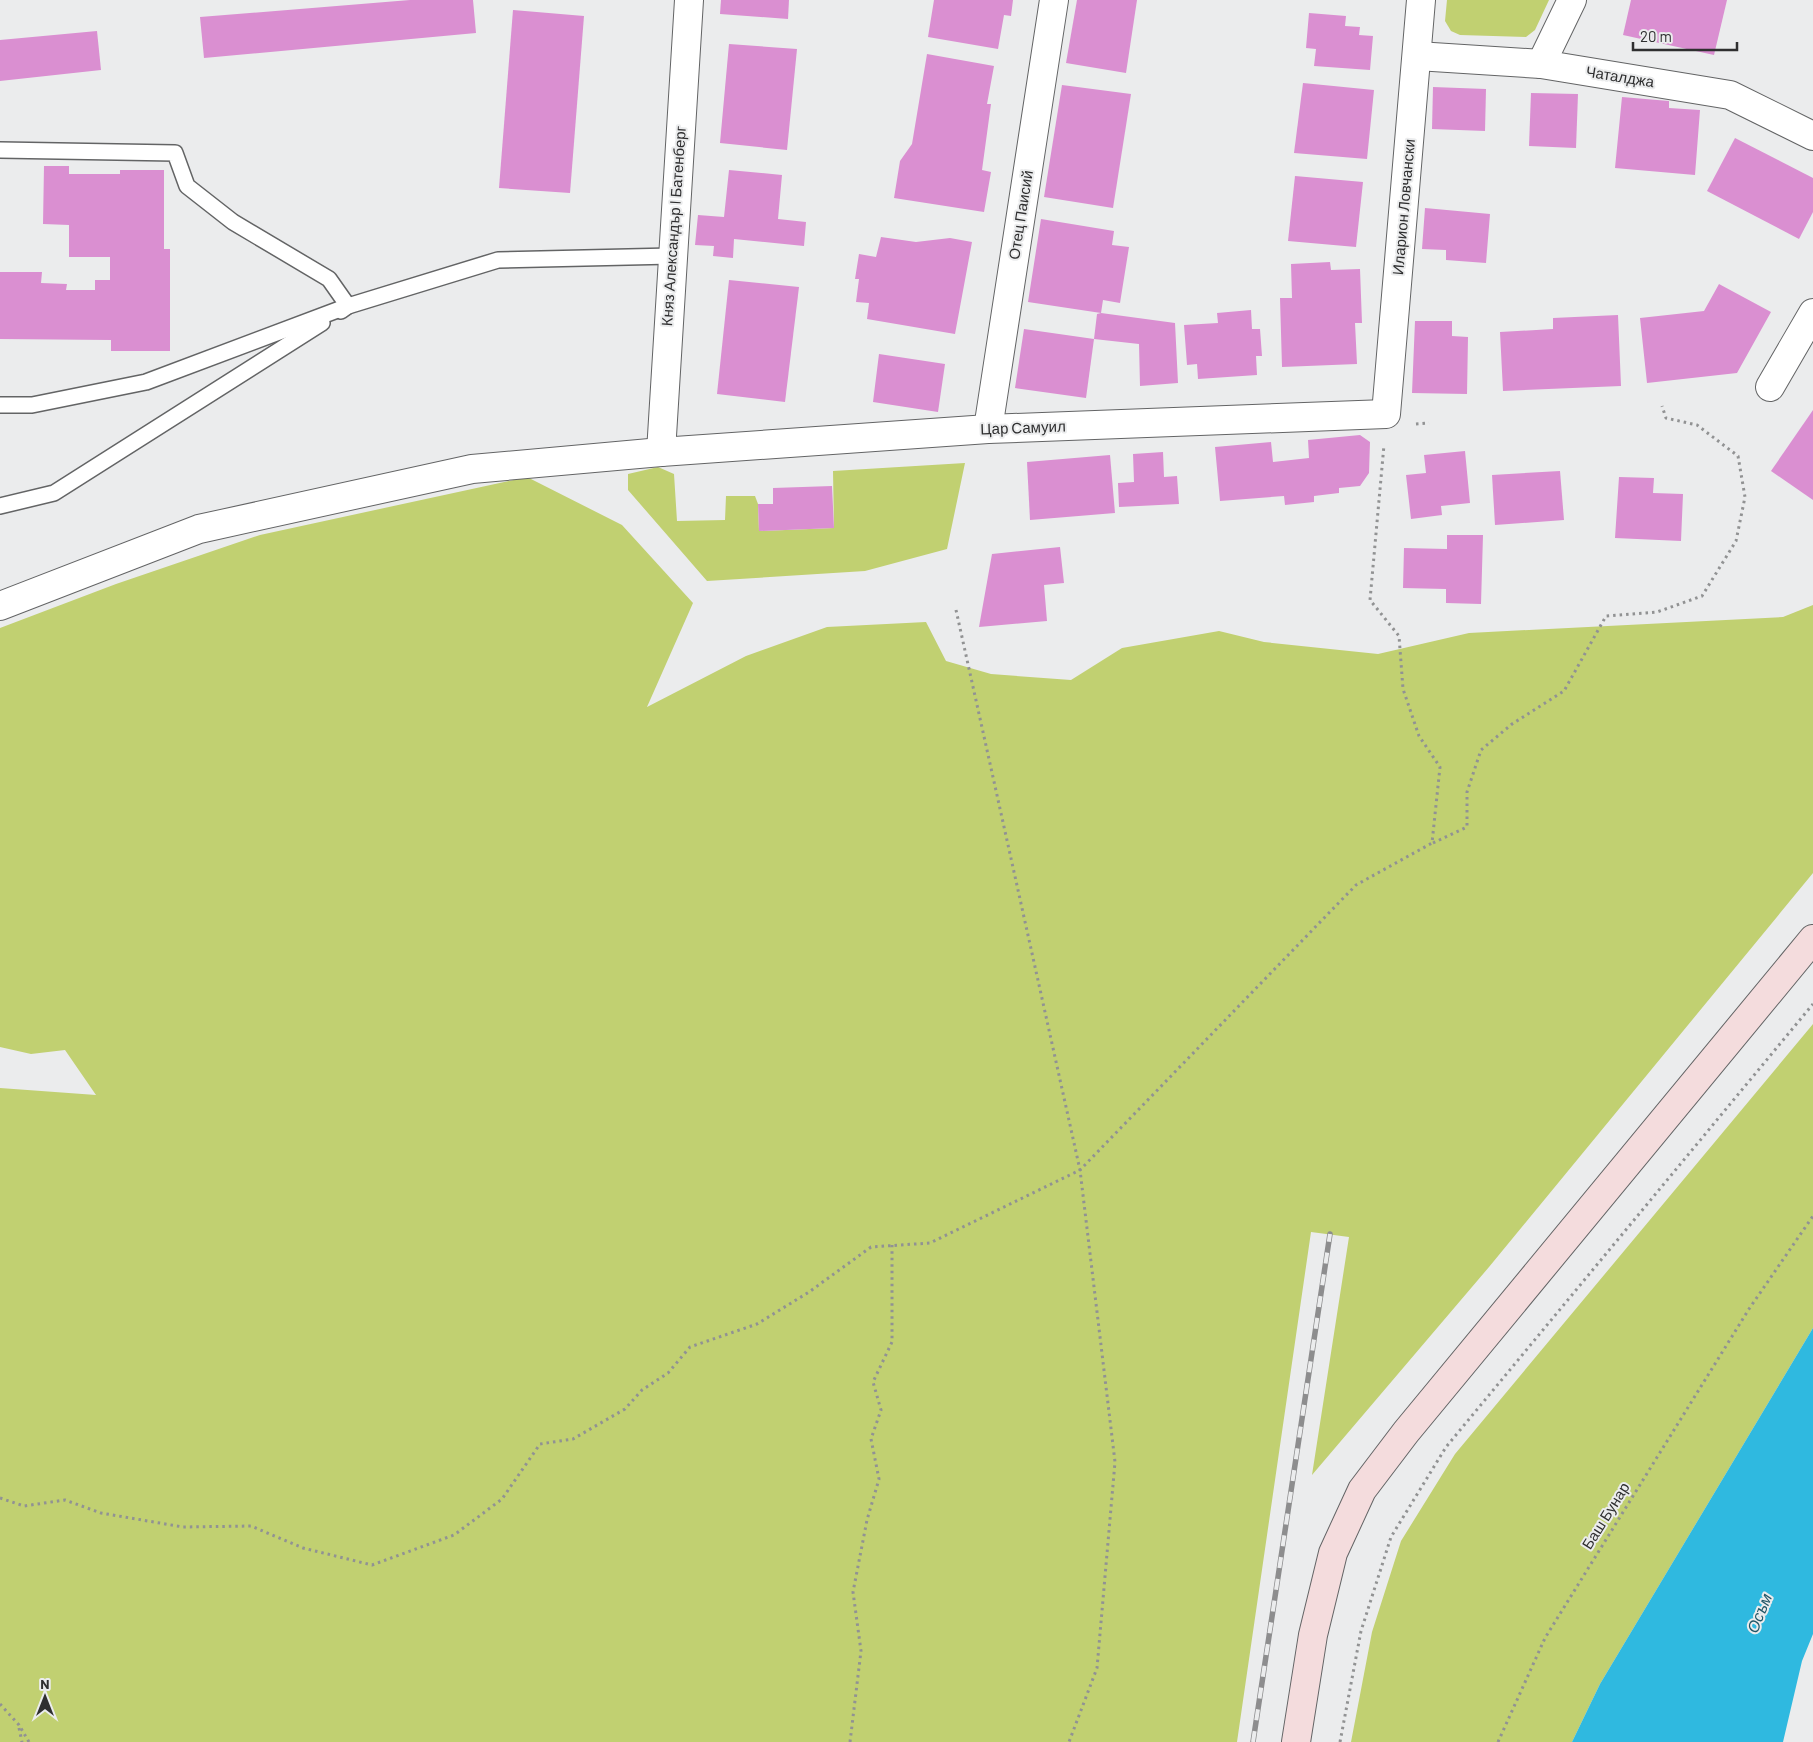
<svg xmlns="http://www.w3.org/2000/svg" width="1813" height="1742" font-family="Barlow,sans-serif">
<rect width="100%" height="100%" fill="#ebeced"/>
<g fill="#c1d071">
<path d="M1447,0H1549L1535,30L1526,37L1460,35L1451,31L1445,21Z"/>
<path d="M965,463L947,549L865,571L707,581L628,490V474L658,467L674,474L677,521L725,520L726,496H755L758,504L759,531L834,528L833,471Z"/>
<path d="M527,477L622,525L693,603L647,707L746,656L827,627L926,622L946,661L991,674L1071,680L1122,648L1219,631L1264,642L1378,654L1469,633L1783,617L1813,605V873L1489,1267L1312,1475L1349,1237L1311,1232L1237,1742H0V1088L96,1095L65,1050L31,1054L0,1047V628L116,584L260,535Z"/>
<path d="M1813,1024V1328L1600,1684L1572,1742H1351L1372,1632L1401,1541L1455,1454Z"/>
</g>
<path fill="#2fb9e0" d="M1813,1328V1634L1802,1661L1783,1742H1572L1600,1684Z"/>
<g fill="#da8fd1">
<path d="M410,0H473L476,33L204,58L200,17Z"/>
<path d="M721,0H789L788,19L720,14Z"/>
<path d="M934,0H1013L1011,16L1004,15L998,49L928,37Z"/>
<path d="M1077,0H1137L1126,73L1066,63Z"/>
<path d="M1631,0H1727L1714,55L1623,35Z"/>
<path d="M513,10L584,16L570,193L499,188Z"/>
<path d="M1309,13L1346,16L1345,26L1360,27L1359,35L1373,36L1370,70L1314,66L1316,49L1306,48Z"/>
<path d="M97,31L101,70L0,81V40Z"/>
<path d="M729,44L797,49L787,150L720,143Z"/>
<path d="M927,54L994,66L987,104H991L982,170L991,172L984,212L894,198L900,161L912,144Z"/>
<path d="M1303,83L1374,90L1367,159L1294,153Z"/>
<path d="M1062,85L1131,94L1113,208L1044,197Z"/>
<path d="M1433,87L1486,89L1485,131L1432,129Z"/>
<path d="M1531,93L1578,94L1576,148L1529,146Z"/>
<path d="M1622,97L1669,101V108L1700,110L1695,175L1615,168Z"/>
<path d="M1735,138L1813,178V212L1799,239L1707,191Z"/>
<path d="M44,166H69V174H120V170H164V249H170V351H111V340L0,339V272H42L41,283L67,284L66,290H95V280H110V257H69V225L43,224Z"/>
<path d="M729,170L782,175L778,219L806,222L804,246L734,239L733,258L713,256L714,246L695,245L698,215L724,217Z"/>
<path d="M1295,176L1363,182L1356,247L1288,241Z"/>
<path d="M1425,208L1490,214L1486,263L1446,260V250L1422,249Z"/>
<path d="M1041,219L1114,231L1112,245L1129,247L1120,303L1103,300L1101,313L1028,302Z"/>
<path d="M881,237L916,242L950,238L972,242L955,334L867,319L869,303L856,302L859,279H855L859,254L876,257Z"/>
<path d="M1330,262L1331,270L1360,269L1362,323H1355L1357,364L1282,367L1280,298H1292L1291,264Z"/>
<path d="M729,280L799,287L785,402L717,394Z"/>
<path d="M1719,284L1771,312L1737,373L1647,383L1640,318L1704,311Z"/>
<path d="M1251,310L1252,329H1260L1262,356H1256L1257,375L1198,379L1197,364L1187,365L1184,325L1218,323L1217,313Z"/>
<path d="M1101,313L1175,323L1178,383L1140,386L1139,344L1094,339L1097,314Z"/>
<path d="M1618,315L1621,386L1503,391L1500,332L1553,329V318Z"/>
<path d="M1415,321H1452V336L1468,337L1467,394L1412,393Z"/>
<path d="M1024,329L1094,339L1086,398L1015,388Z"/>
<path d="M879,354L945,364L938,412L873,402Z"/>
<path d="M1813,410V500L1771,471Z"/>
<path d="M1360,435L1370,442L1369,473L1360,486L1339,488V493L1314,496V502L1285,505L1284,496L1220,501L1215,447L1271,442L1273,462L1309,458L1308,440Z"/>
<path d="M1465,451L1470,503L1441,506L1442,515L1411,519L1406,475L1426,473L1424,455Z"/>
<path d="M1163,452L1164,477L1177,476L1179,504L1119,507L1118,483L1134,482L1133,454Z"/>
<path d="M1110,455L1115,513L1030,520L1027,462Z"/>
<path d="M1560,471L1564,520L1495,525L1492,475Z"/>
<path d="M1619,477L1654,478L1653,493L1683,494L1681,541L1615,538Z"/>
<path d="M832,486L834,528L759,531L758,504H773V488Z"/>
<path d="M1447,535H1483L1481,604L1446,603V589L1403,588L1404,548L1447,549Z"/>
<path d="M1060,547L1064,583L1044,585L1047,621L979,627L992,554Z"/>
</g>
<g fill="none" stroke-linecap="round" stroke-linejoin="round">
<defs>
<g id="lane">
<path d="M0,150L175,153L187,186L233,222L329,279L348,306L146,382L32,405H0"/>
<path d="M341,311L348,306L498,260L672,256"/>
<path d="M0,506L54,493L322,323"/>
</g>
<g id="street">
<path d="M1417,56L1541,64L1730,95L1813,136"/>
<path d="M1541,64L1572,0"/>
<path d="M1770,387L1813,313"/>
<path d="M988,429L1054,0"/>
<path d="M661,452L689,0"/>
<path d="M0,606L199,529L472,469L661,452L988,429L1386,414L1421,0"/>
</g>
<path id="secondary" d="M1296,1742L1313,1635L1333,1553L1362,1490L1406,1432L1813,939"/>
</defs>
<use href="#lane" stroke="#636465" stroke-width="18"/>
<use href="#street" stroke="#636465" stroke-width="30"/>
<use href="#secondary" stroke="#636465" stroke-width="30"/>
<g stroke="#919293" stroke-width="3" stroke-dasharray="2.5 4" stroke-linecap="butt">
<path d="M1416,424L1429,423"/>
<path d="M956,610L1080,1170L1115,1462L1097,1668L1069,1742"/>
<path d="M1433,843L1467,827V792L1481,750L1512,724L1564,691L1606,616L1657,612L1702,596L1736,541L1745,497L1738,456L1697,425L1666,418L1662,406"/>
<path d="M0,1498L24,1506L65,1500L101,1513L183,1527L251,1526L303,1548L372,1565L454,1535L502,1499L540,1444L573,1439L625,1409L642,1390L668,1373L690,1347L757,1324L809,1292L871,1247L930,1243L1080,1170L1356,885L1432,843L1440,767L1419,736L1403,689L1399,636L1370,600L1384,445"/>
<path d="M0,1704L19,1725L29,1742"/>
<path d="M19,1728L22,1742"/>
<path d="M850,1742L861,1651L853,1592L867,1520L879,1479L871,1439L881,1410L873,1382L892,1342V1245"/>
<path d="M1340,1742L1361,1631L1391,1537L1446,1447L1813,1004"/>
<path d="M1498,1742L1545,1638L1749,1309L1813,1216"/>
</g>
<use href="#lane" stroke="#fff" stroke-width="15"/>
<use href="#street" stroke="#fff" stroke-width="28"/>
<use href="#secondary" stroke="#f4dcdd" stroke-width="28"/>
<defs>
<path id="rail" d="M1253,1742L1330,1234"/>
</defs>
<use href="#rail" stroke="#8d8d8e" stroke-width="5.5"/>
<use href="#rail" stroke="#ebeced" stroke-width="4" stroke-dasharray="11" stroke-linecap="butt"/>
</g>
<g text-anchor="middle" stroke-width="4" stroke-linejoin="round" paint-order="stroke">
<g font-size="15" fill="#2f2f30" stroke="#ebeced">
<text transform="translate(1620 77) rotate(9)" y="5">Чаталджа</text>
<text transform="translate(1404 207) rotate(-85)" y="5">Иларион Ловчански</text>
<text transform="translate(1021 215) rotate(-81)" y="5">Отец Паисий</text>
<text transform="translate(674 226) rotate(-86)" y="5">Княз Александър I Батенберг</text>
<text transform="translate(1023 428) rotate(-2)" y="5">Цар Самуил</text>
<text transform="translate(1606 1516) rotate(-58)" y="5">Баш Бунар</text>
</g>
<g font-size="16" font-style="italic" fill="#215667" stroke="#ebeced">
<text transform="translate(1759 1613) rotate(-68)" y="6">Осъм</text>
</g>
</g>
<g transform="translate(45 1697)" stroke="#ebeced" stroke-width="4" paint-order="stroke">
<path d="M0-4L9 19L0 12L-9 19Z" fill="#2f2f30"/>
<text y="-8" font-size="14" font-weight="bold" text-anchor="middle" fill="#2f2f30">N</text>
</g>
<path d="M1633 42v8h104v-8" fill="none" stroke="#2f2f30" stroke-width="2.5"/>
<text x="1640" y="42" font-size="15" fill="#2f2f30" stroke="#ebeced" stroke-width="4" paint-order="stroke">20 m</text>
</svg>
